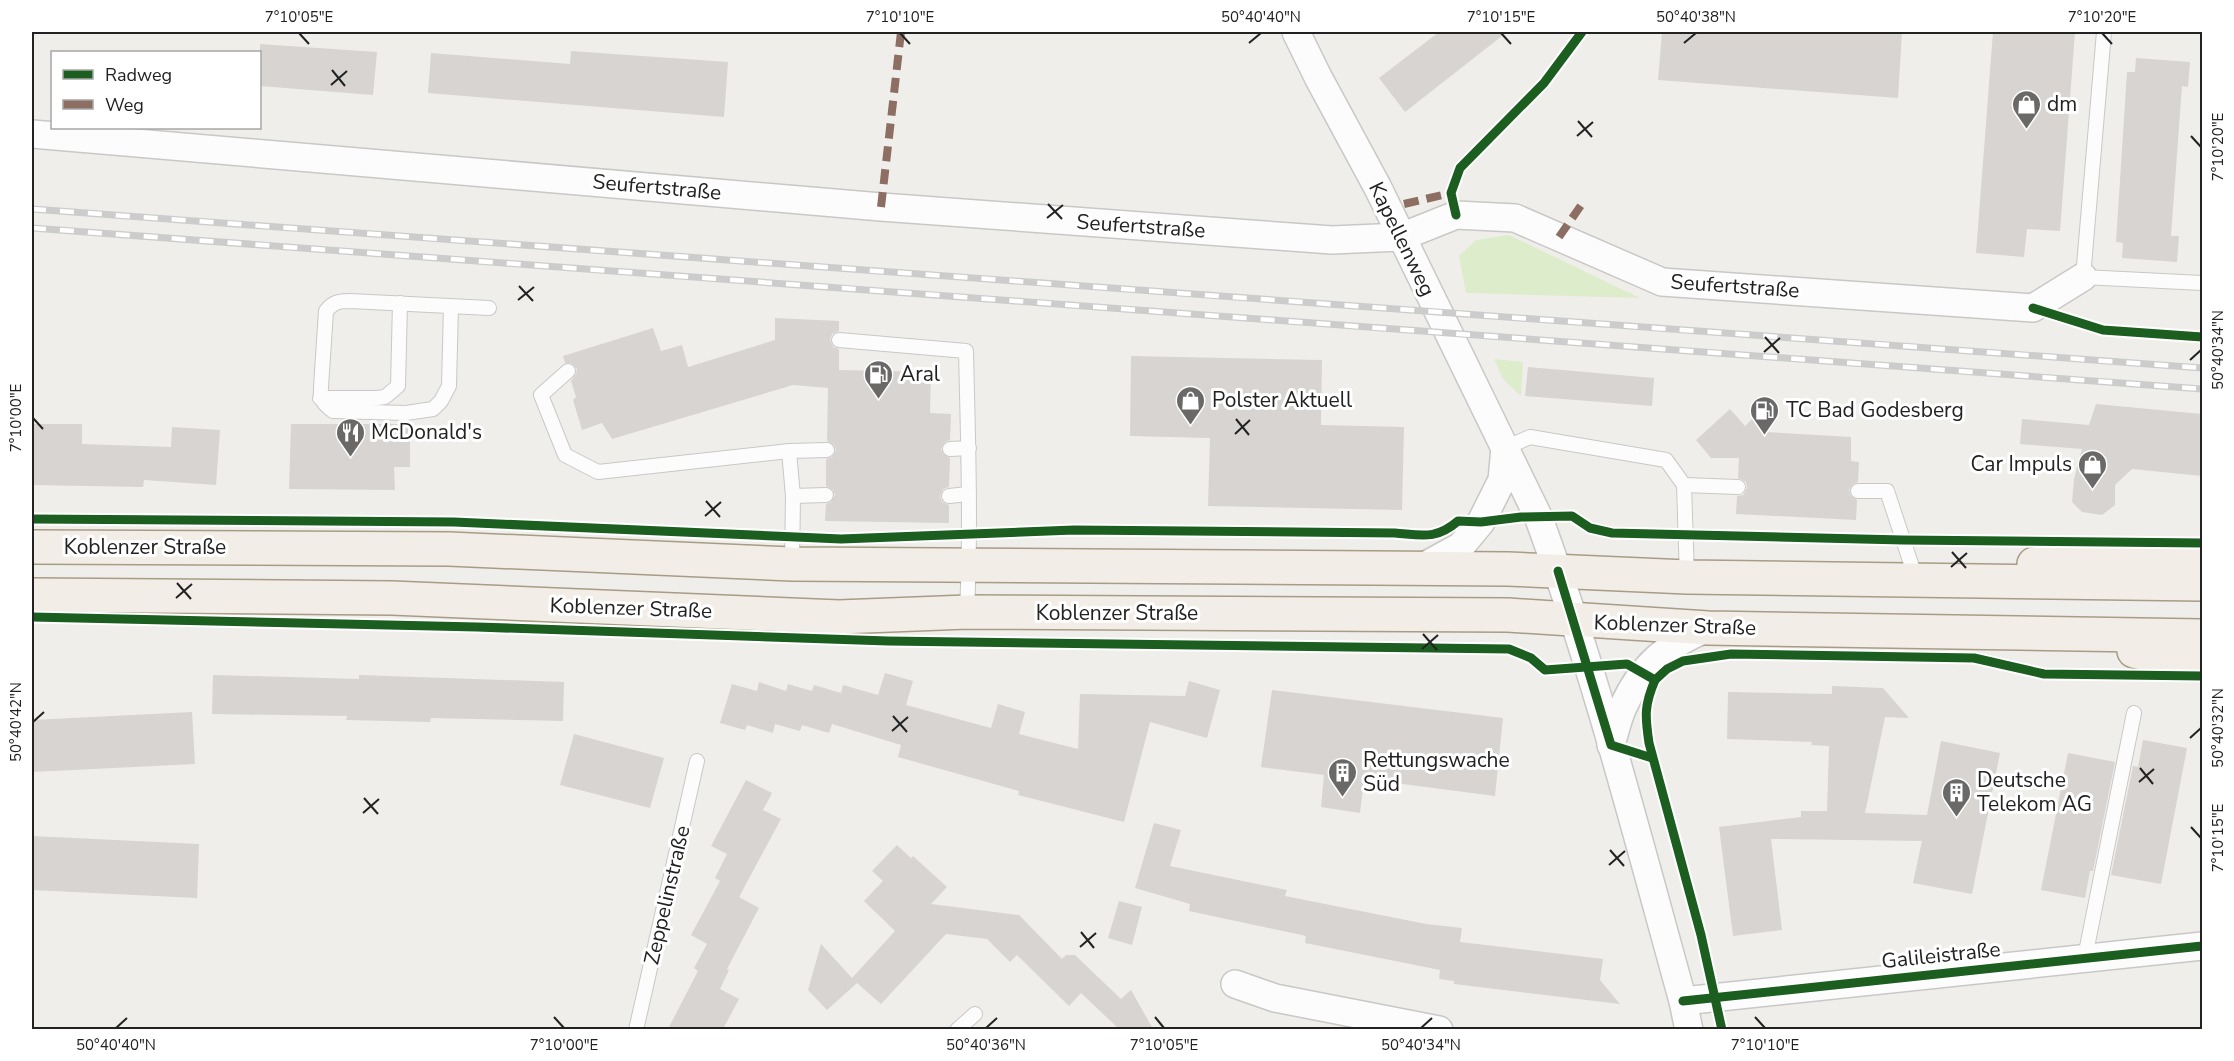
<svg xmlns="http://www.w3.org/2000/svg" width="2234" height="1061" font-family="'Nunito Sans',sans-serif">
<rect width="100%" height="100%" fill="#f0eeeb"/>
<g fill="#ddeccb">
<path d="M1509,235L1640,298L1466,293L1459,256L1476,240Z"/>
<path d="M1494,359L1523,362L1521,396L1503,379Z"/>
</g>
<g fill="#d7d4d2">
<path d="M1439,32H1507L1405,112L1379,78Z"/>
<path d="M1662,32H1902L1898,98L1658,80Z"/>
<path d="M1993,32H2075L2060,231L2027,229L2024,257L1976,253Z"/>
<path d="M260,44L377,52L373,95L260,86Z"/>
<path d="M571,51L728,62L724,117L428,93L431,53L570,64Z"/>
<path d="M2136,58L2190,62L2188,87L2182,86L2171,236H2179L2177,262L2122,258L2123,243L2116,242L2127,72H2135Z"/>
<path d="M775,318L839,321V331L832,334L830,340L833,347L839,349V370L931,372L930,413L951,414L950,440L945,442L941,449L943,454L950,458L949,487L943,489L940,496L942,502L949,505V523L825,521L826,504L831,502L835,495L833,490L826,486V459L832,457L836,450L834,445L827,441L828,388L793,385L612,439L602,423L582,430L573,400L576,397L571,381L576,374L577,369L571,363H565L563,356L653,328L661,351L682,345L688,367L775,340Z"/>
<path d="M1131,356L1322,360L1321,425L1404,427L1402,510L1208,506L1210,438L1130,436Z"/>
<path d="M1528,367L1654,378L1652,406L1525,396Z"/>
<path d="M2096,404L2202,414V476L2132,469L2115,485V505L2102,515L2082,512L2072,502L2074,479L2082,449L2020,444L2022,419L2089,425Z"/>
<path d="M1730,409L1745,426L1753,418L1766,432L1851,437V461L1859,462L1858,482L1853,484L1849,490L1851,496L1857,500L1856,520L1736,514L1737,496L1743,495L1747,488L1746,482L1738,478L1739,458H1711L1696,440Z"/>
<path d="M34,424H82V444L171,447L172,427L220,430L216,485L144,480L143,487L33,485Z"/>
<path d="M291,424H410V467H394L395,490L289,489Z"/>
<path d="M885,673L913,681L906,705L991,728L998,704L1025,712L1019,734L1078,749L1080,694L1185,696L1189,681L1220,690L1207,738L1150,722L1124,822L1018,795L1019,791L898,757L901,745L832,724L829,733L802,725L800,731L775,724L773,733L747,725L745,730L720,723L732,684L757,691L759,682L786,691L788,684L812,691L814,685L841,693L843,685L878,695Z"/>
<path d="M213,675L359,679V675L564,682L563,721L431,718L430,722L346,720L347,716L212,714Z"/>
<path d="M1832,686L1883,688L1909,718L1885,717L1865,813L1927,815L1941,741L2000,753L1972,894L1913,883L1922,841L1771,839L1782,930L1733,936L1719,827L1801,817V811H1827L1829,746L1811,745L1812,742L1727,739L1728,692L1832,694Z"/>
<path d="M1272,690L1503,718L1495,796L1364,779L1360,813L1321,807L1324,775L1261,767Z"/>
<path d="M192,712L195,764L32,772V720Z"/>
<path d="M574,734L664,758L650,808L560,785Z"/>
<path d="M2143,740L2187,748L2161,884L2111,875L2133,766L2138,767Z"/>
<path d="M2068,753L2115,762L2093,871H2090L2085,898L2041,890Z"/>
<path d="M746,780L772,793L763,810L781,819L739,897L759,908L727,969L729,970L720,989L739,999L723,1029H668L698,971L694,968L707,944L691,935L720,881L715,878L727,854L711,846Z"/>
<path d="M1154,823L1181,830L1170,866L1287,890L1285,896L1426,924L1462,928L1460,942L1603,959L1600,980L1620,1004L1454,984V981L1439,979L1440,970L1305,943L1306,936L1189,911L1190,904L1135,888Z"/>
<path d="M32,836L199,844L197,898L32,890Z"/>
<path d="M897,845L911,858L913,856L947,887L931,904L1019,915L1062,959L1066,955H1075L1121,999L1131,990L1153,1029H1119L1081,993L1069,1006L1017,955L1010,962L987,939L946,934L881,1004L857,983L827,1010L808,990L821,944L852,978L895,931L864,901L883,881L872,871Z"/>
<path d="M1119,901L1142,907L1132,945L1108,938Z"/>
</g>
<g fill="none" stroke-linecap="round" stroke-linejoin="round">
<defs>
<g id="service">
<path d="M2104,32L2083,277L2202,283"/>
<path d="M451,306L449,386L441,401L433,409L406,413L333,411C323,404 320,399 321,387L326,311C333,302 339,301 350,301L489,308"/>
<path d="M839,340L966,351C968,438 971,525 967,612"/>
<path d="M568,371L541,395L565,455L598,472L789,451L827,450"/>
<path d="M320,398H377L385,397L398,386L400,303"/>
<path d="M1505,448L1530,437L1666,460L1684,485L1687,577"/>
<path d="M950,449L969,448"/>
<path d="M789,451L793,496L792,564"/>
<path d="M1684,485L1738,487"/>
<path d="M1858,491H1887L1916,579"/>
<path d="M793,496L826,495"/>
<path d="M949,496L968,494"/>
<path d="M2085,957L2134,713"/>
<path d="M636,1030L697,761"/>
<path d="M957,1030L975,1014"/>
</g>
<g id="minor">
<path d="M1296,32L1318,77L1378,188L1538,516C1596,674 1638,839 1683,1001L1689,1030"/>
<path d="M32,134L881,207L1332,240L1401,237L1456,215L1515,218L1662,282L2033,308L2083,277"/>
<path d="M1421,568L1461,546L1481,522L1502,480L1505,448"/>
<path d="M1611,745C1615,732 1618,717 1624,705C1642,665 1668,644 1708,628"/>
<path d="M1235,984L1275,998L1439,1030"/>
<path d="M1683,1001L2202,946"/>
</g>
<g id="primary">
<path d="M32,547L449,549L792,564L1508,569L1687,577L2202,584"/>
<path d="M2034,564L2108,556L2202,557"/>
<path d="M32,595L392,598L839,617L967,612L1508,615L1708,628L2202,636"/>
<path d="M2134,651L2172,659L2202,661"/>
</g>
</defs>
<use href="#service" stroke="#c9c8c7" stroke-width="16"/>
<use href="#minor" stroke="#c9c8c7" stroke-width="30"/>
<use href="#primary" stroke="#a79c86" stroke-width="36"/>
<use href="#service" stroke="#fdfcfc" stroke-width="14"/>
<use href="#minor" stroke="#fdfcfc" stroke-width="27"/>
<use href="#primary" stroke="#f3ede7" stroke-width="33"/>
<defs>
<g id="rail">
<path d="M32,209L2202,368"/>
<path d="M32,228L2202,389"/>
</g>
</defs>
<use href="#rail" stroke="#ccc" stroke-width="7"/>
<use href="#rail" stroke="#fff" stroke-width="4.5" stroke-dasharray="14" stroke-linecap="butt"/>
<g stroke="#8d6e63" stroke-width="8" stroke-dasharray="15 8" stroke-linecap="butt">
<path d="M1404,204L1451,193"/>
<path d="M881,207L901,32"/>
<path d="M1559,237L1582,204"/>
</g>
<defs>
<g id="cycleway">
<path d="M1456,215L1451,193L1460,168L1544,83L1582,32"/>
<path d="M2033,308L2103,330L2202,337"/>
<path d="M32,519L454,522L841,539L1074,530L1395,533C1422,535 1436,540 1458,521L1481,522L1521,517L1572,516L1590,528L1612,533L1903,540L2202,543"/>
<path d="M1558,571L1611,745L1652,758"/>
<path d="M32,617L477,627L888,641L1509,649L1531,658L1545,670L1627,664L1655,680L1667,669L1683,661L1731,654L1974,658L2044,674L2202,676"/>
<path d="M1655,680C1644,706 1645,716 1649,743L1701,935L1722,1030"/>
<path d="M1683,1001L2202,946"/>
</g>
</defs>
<use href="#cycleway" stroke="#fff" stroke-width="13"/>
<use href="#cycleway" stroke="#1b5e20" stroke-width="9"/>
</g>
<path fill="none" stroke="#222" stroke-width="2" d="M299,33L309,44M900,33L910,44M1501,33L1511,44M2102,33L2112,44M1249,43L1261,33M1684,43L1696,33M332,70L345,86M331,85L347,71M1578,121L1592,137M1577,136L1593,122M2191,136L2201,147M1048,204L1062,219M1047,218L1063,205M519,286L533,301M518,300L534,287M1765,337L1779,353M1764,352L1780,338M2190,360L2201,350M33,418L43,429M1236,419L1249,435M1235,434L1250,420M706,501L720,517M705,516L721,502M1952,552L1966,568M1951,567L1967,553M177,583L191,599M176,598L192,584M1423,634L1437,650M1422,649L1438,635M893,716L907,732M33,722L44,712M892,731L908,717M2190,738L2201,728M2140,768L2153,784M2139,782L2154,769M364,798L378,814M363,813L379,799M2191,827L2201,838M1610,850L1624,866M1609,865L1625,851M1081,932L1094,948M1080,947L1096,933M554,1017L564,1028M1155,1017L1164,1028M1755,1017L1765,1028M116,1028L127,1018M986,1028L997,1018M1421,1028L1432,1018"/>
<defs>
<symbol id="shop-pin" viewBox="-11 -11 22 30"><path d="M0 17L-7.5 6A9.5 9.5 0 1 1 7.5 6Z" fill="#6a6968" stroke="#fff"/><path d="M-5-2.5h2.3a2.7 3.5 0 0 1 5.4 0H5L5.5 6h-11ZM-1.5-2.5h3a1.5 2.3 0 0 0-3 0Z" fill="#fff"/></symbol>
<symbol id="fuel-pin" viewBox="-11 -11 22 30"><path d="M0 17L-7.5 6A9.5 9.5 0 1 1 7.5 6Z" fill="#6a6968" stroke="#fff"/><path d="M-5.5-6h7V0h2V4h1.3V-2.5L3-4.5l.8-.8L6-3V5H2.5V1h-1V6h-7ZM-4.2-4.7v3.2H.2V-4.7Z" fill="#fff"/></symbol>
<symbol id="restaurant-pin" viewBox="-11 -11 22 30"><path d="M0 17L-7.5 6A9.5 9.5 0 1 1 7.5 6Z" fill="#6a6968" stroke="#fff"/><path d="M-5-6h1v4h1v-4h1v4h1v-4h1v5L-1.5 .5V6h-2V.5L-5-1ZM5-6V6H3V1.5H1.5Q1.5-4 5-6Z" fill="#fff"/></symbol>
<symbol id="building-pin" viewBox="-11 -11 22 30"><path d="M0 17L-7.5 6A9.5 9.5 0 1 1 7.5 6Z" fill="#6a6968" stroke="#fff"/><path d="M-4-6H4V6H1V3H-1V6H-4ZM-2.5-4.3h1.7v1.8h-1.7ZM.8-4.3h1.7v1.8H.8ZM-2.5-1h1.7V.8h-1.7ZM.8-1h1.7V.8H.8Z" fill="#fff"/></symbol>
</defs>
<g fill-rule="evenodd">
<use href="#shop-pin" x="2010" y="88" width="33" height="45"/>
<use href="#fuel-pin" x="862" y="358" width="33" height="45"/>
<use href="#shop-pin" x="1174" y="384" width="33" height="45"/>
<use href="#fuel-pin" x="1748" y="394" width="33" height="45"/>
<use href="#restaurant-pin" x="334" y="416" width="33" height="45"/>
<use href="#shop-pin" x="2076" y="448" width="33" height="45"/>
<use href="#building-pin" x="1326" y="756" width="33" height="45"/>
<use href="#building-pin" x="1940" y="776" width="33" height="45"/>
</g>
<g text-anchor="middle" stroke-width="6" stroke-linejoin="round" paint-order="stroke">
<g font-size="21" fill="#222" stroke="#fff" text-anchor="start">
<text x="2047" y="111">dm</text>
<text x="900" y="381">Aral</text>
<text x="1212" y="407">Polster Aktuell</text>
<text x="1786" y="417">TC Bad Godesberg</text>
<text x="371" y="439">McDonald's</text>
<text x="2072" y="471" text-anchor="end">Car Impuls</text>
<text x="1363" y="767">Rettungswache<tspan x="1363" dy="24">Süd</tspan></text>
<text x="1977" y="787">Deutsche<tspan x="1977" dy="24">Telekom AG</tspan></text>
</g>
<g font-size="21" fill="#222" stroke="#fff">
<text transform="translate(657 187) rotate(5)" y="7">Seufertstraße</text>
<text transform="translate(1141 226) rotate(4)" y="7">Seufertstraße</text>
<text transform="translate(1402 239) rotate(64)" y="7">Kapellenweg</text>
<text transform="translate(1735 286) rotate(4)" y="7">Seufertstraße</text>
<text x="145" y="554">Koblenzer Straße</text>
<text transform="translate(631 608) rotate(2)" y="7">Koblenzer Straße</text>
<text x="1117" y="620">Koblenzer Straße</text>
<text transform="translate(1675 625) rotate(2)" y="7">Koblenzer Straße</text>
<text transform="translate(667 895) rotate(-77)" y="7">Zeppelinstraße</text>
<text transform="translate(1941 955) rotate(-6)" y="7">Galileistraße</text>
</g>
</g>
<rect width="2234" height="1061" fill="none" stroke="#ffffff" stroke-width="66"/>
<rect x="51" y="51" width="210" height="78" fill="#ffffff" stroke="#a7a7a7" stroke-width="1.5"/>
<rect x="63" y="70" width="30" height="9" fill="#1b5e20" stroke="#a7a7a7" stroke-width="1.5"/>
<text x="105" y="81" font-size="18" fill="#222222">Radweg</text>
<rect x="63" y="100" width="30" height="9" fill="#8d6e63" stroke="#a7a7a7" stroke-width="1.5"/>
<text x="105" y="111" font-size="18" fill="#222222">Weg</text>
<rect x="33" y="33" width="2168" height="995" fill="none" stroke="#222" stroke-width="2"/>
<g font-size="15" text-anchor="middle" fill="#222">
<text x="299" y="22">7°10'05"E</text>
<text x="900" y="22">7°10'10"E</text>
<text x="1261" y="22">50°40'40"N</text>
<text x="1501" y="22">7°10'15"E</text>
<text x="1696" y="22">50°40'38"N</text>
<text x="2102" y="22">7°10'20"E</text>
<text transform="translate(2218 147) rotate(-90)" y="5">7°10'20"E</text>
<text transform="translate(2218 350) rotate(-90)" y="5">50°40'34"N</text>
<text transform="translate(16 418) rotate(-90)" y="5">7°10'00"E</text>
<text transform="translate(16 722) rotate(-90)" y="5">50°40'42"N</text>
<text transform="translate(2218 728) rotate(-90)" y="5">50°40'32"N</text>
<text transform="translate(2218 838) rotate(-90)" y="5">7°10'15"E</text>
<text x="116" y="1050">50°40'40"N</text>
<text x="564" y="1050">7°10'00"E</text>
<text x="986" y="1050">50°40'36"N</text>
<text x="1164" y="1050">7°10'05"E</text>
<text x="1421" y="1050">50°40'34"N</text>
<text x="1765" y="1050">7°10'10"E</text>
</g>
</svg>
